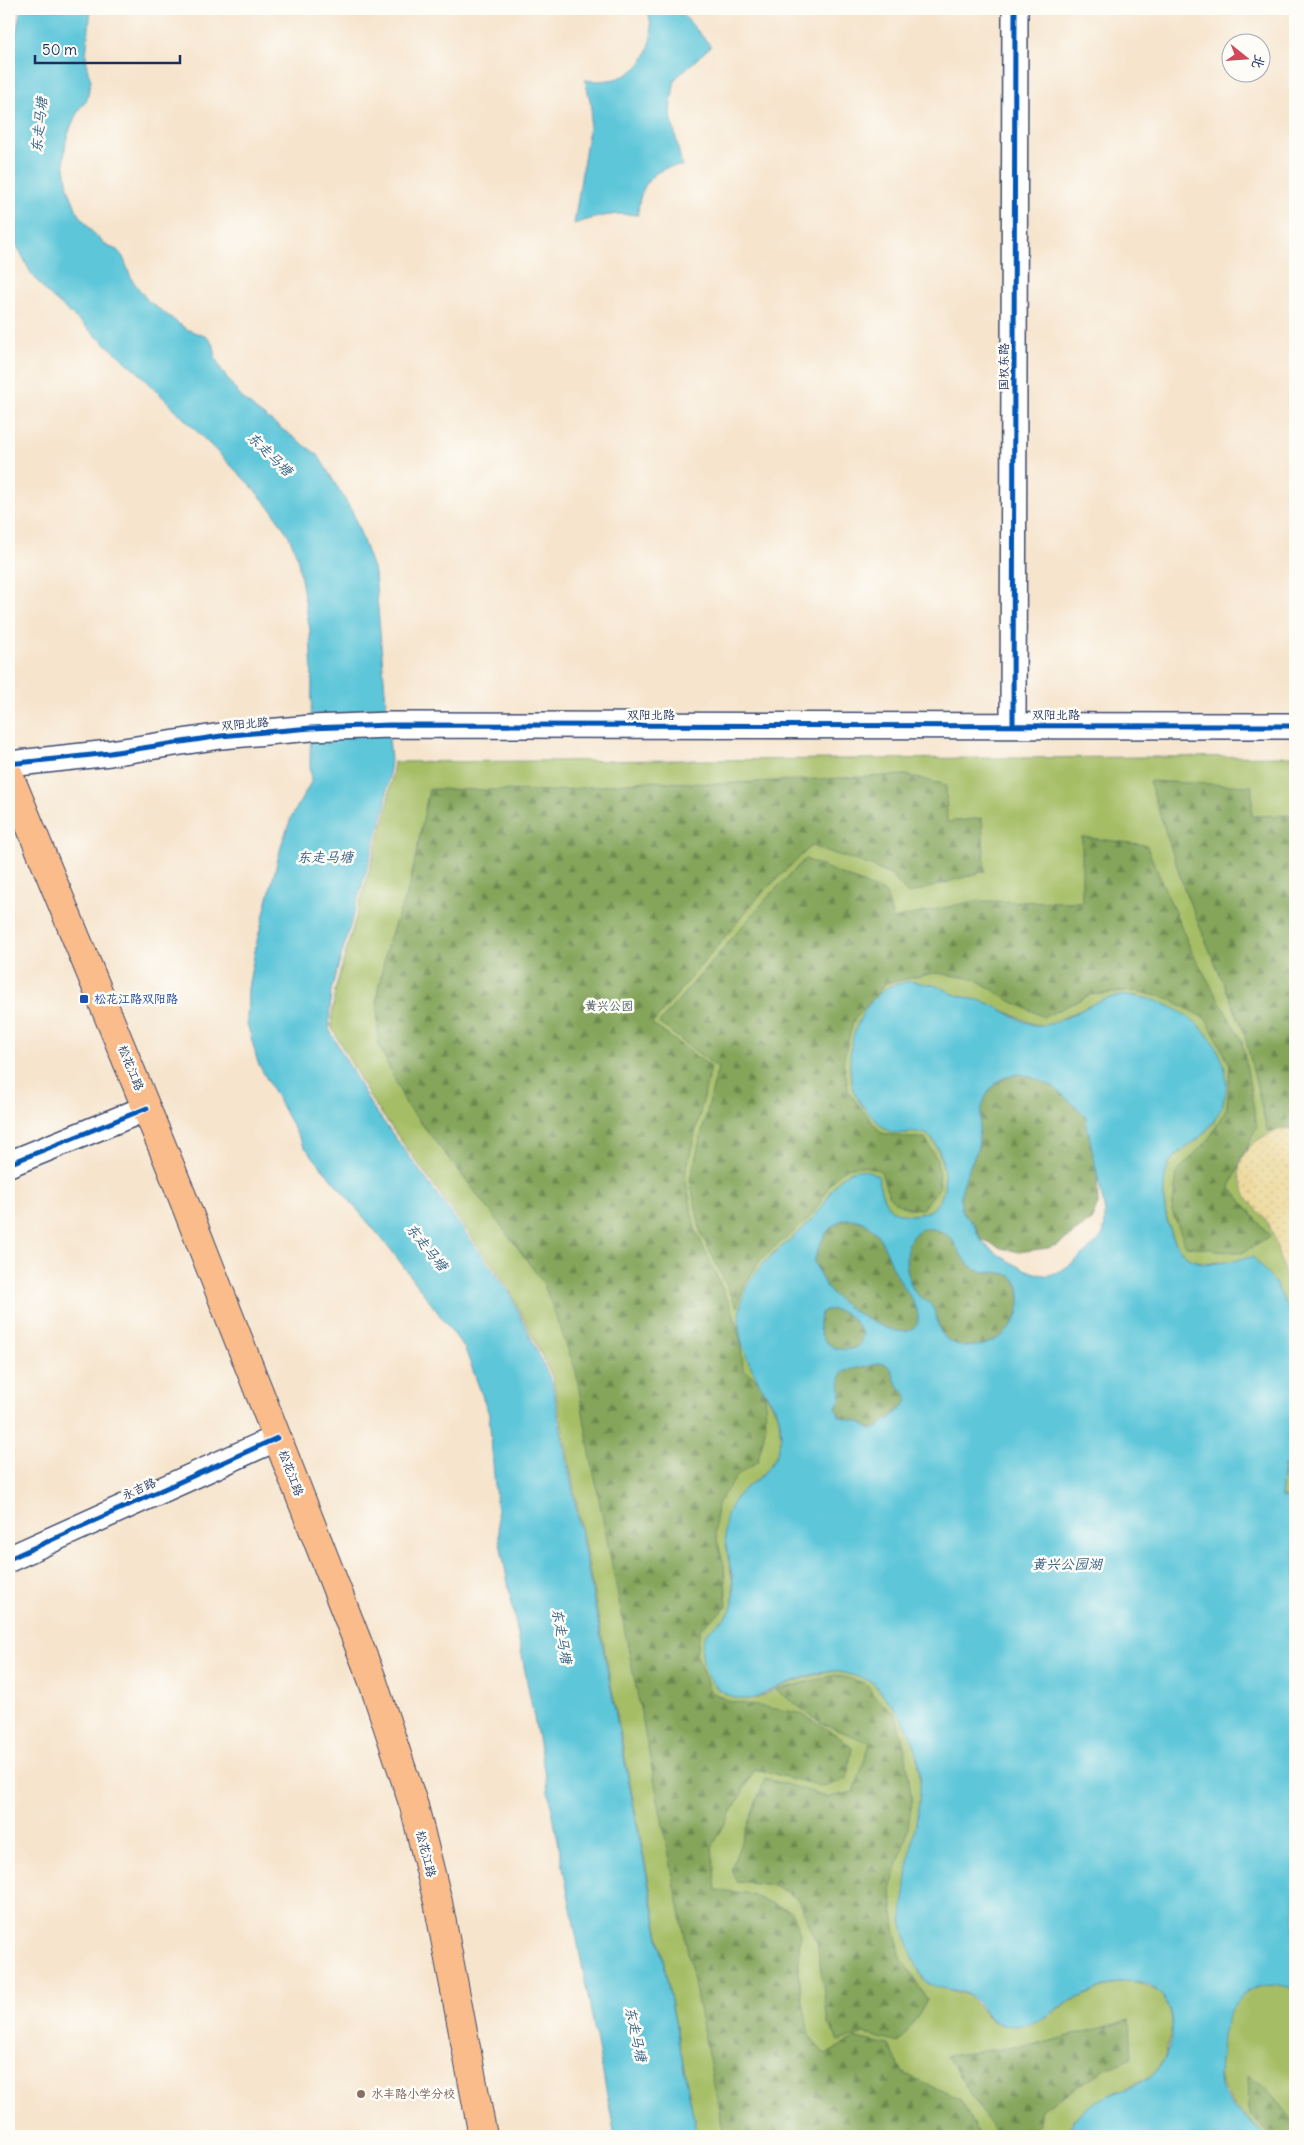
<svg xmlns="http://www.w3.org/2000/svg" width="1304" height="2145" font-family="Delius,'LXGW WenKai TC',sans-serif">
<defs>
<pattern id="forest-firs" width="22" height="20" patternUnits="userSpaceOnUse" patternTransform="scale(1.25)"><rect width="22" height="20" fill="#84a55a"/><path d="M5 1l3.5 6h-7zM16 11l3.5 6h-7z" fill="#6b874e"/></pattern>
<pattern id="sand-dots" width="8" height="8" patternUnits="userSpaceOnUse" patternTransform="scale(1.25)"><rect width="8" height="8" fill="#eeda9e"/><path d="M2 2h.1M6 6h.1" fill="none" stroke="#ccbb8a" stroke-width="1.8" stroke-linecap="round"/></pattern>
</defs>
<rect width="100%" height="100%" fill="#fdfcf7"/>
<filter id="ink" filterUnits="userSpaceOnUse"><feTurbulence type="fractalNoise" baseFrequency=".02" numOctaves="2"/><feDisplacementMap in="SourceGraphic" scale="10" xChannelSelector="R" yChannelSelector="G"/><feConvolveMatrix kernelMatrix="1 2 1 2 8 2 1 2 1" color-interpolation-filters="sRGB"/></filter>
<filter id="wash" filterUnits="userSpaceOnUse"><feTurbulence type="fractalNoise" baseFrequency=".0096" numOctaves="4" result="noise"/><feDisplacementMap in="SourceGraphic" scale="20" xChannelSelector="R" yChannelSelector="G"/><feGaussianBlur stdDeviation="1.12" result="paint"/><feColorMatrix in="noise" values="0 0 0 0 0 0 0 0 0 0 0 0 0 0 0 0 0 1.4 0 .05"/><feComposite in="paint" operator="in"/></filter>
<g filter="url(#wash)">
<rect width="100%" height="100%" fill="#f6e4cc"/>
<g fill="#a5be65" stroke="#607662">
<path d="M1295,756V1322L1221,1262C1212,1263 1199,1263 1191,1259C1167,1247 1157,1188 1168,1166C1175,1153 1190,1147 1200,1137C1206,1132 1210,1126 1215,1120L1216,1048L1205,1032L1171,1007L1137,996H1121L1102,1000L1046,1026L1033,1024L987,1003L953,994L939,987L852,1076C853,1098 865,1109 881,1123C884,1126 888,1131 893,1132C902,1134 910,1132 919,1132C933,1132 940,1152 942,1163C944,1171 946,1182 945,1190C941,1213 907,1223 890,1208C883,1201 879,1186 878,1176L848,1173L832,1190L822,1208L797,1235L771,1255L742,1299L739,1328L749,1359L758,1380L779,1417L781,1440L776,1460L761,1476L743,1490L735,1499L731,1508L727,1551L733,1584V1607L726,1617L706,1633L742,1699L758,1698L784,1685L827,1671H836L860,1676L872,1682L904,1718L914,1737L918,1759L921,1790L902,1921L915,1962L923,1980L929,1984L967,1995L991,2020L1003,2025L1050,2016L1066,2003L1118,1982L1127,1980L1141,1983L1161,1993L1170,2008L1173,2023L1164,2059L1155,2072L1145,2080L1107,2096L1074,2120L1066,2136H697L553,1379L509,1289L370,1098L331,1026L335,990L387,808L394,762Z"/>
<path d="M1284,1465L1295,1469V1500L1281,1497Z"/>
<path d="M1264,1985H1283L1295,1990V2136H1265C1250,2120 1231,2107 1222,2086C1214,2069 1223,2018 1235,2004C1243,1994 1252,1989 1264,1985Z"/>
</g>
<g fill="url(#forest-firs)" stroke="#506a5c">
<path d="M906,775L946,785L947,822L982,818L985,871L908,894L892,876L869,865L811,846L759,896L652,1024L711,1067L685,1175L695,1229L733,1312L741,1343L743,1369L765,1386L766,1426L758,1461L738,1475L717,1504L715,1532L724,1565L727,1607L700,1629L696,1653L710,1691L728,1701L800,1713L838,1736L852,1748L847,1779L824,1787L755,1769L712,1847L716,1890L746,1893L791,1911L800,1934L798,1972L809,2035L825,2055L856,2038L889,2045L903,2073L960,2099L979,2136H724L589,1448L576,1371L543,1282L494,1216L406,1104L378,1043L377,996L388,942L410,884L429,789L552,791L646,781L713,784Z"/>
<path d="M1149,781L1252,786V816L1295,815V1142L1267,1130L1244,1032L1186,894Z"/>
<path d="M1082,837L1146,845L1192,952L1242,1041L1257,1126L1230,1187L1270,1236L1242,1253L1186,1246L1172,1211L1177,1172L1209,1139L1227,1107L1230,1065L1207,1020L1170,999L1136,991L1090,995L1044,1017L1011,1001L975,979L936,973L886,983L853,1021L843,1062L849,1093L881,1133L909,1138H925L937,1160L940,1186L922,1209C892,1208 889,1200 881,1171C871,1167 855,1163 844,1170C829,1179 825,1197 815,1210C801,1230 780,1240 764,1257C752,1268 741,1292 737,1307L701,1233L690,1180L718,1068L659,1023L766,899L805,859L886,893L893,919L975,901L1082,902Z"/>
<path d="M1021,1074L1037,1079L1054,1087L1085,1115L1097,1170L1098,1204L1091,1221L1059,1244L1048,1248L1019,1252L1001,1248L981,1240C979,1235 977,1230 975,1226C971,1219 962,1216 961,1208C958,1188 970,1168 977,1150C981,1140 979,1126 979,1116C981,1094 999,1076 1021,1074Z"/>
<path d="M847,1219C858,1219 866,1222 874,1231C885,1242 889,1261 897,1275C904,1287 912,1297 917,1311C918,1316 919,1322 916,1326C902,1346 845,1308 833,1295C824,1286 819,1273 814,1262C820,1243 826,1225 847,1219Z"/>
<path d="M924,1228C959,1230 952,1250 971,1266C982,1276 999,1269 1011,1276C1016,1279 1019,1286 1019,1292C1022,1317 1011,1335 986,1344C971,1349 947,1347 940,1330C937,1323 937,1315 933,1309C928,1301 918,1298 914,1291C904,1272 900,1236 924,1228Z"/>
<path d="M826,1310C846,1308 854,1319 863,1335L859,1346C837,1358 811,1338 821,1313Z"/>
<path d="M878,1363C896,1365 890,1373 898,1385C903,1392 907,1392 908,1401C905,1405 879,1428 876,1430C872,1431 843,1419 840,1415C838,1413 837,1411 836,1408C845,1394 838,1389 841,1374C852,1366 865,1369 878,1363Z"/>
<path d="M835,1675L865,1683L876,1698L896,1715L905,1749L912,1802L907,1834L891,1887L895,1928L901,1958L927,1999L920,2013L899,2043L864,2034L839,2041L828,2024L817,1942L797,1898L773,1885L736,1881L731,1869L765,1778L829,1797L854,1792L870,1743L821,1723L776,1690Z"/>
<path d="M1130,2020L1132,2058L1106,2069L1041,2109L1037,2136H997L947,2056L1043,2043Z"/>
<path d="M1248,2075L1269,2091L1295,2124L1294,2136H1270L1249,2114Z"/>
</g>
<path fill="url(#sand-dots)" stroke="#84847e" d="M1282,1129H1295V1296C1291,1287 1286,1277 1283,1268C1277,1253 1276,1238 1268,1224C1264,1215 1255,1209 1249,1200C1227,1164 1245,1141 1282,1129Z"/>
<g fill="#5dc6d9" stroke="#3c7a9c" fill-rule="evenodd">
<path d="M21,9H91L86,55L88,72L91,80L87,100L79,109L71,126L66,141L64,160L68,188L77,211L93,233L107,246L117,250L123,257L132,280L148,301L186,329L207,337L214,346L216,359L222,371L240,396L257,411L318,455L353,513L375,574L391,761L385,807L331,991L329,1029L369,1102L509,1292L552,1383L697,2136H615L499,1537L489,1414L465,1349L392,1251L303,1145L258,1063L247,1023L248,988L256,945L282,843L291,818L311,782L310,764L312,678L310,630L297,556L289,536L271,509L252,487L139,373L47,293L31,273L13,238L9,224V67Z"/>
<path d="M646,9H678L711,46L675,79L670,111L682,166C653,165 638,188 638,215C614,212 596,217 574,224L592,108L585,80C600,82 618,81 631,72C651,59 657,29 646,9Z"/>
<path d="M910,981C920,983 931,984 940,987C945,989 949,992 953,994C965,998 978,999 990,1004C1004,1010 1019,1021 1034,1025C1053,1029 1082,1008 1100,1001C1134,986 1183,1006 1206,1033C1235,1068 1233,1105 1200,1137C1190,1147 1173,1153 1168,1167C1158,1192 1166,1243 1189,1258C1206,1269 1235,1260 1253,1257L1275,1283L1295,1322V1469L1284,1466L1281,1497L1295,1500V1990C1246,1972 1224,2008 1221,2053C1220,2063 1218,2074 1220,2084C1226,2105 1250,2121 1265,2136H1066C1072,2124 1078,2113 1090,2105C1114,2089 1148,2089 1163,2061C1173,2042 1176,2018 1165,2000C1147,1972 1119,1981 1094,1991C1085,1995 1074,1999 1065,2004C1048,2014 1036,2026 1015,2026C983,2027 986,2003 964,1993C950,1987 930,1991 922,1976C913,1961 906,1940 903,1923C901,1911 905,1896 906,1884C913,1815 942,1763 889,1702C884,1696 880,1689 874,1684C868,1679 860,1677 852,1675C844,1674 837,1670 829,1671C816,1672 781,1685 769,1691C764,1693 760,1697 755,1698C737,1703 716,1692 708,1676C704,1670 703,1661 702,1653C700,1623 730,1626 733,1602C738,1564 709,1531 738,1495C743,1489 750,1485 756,1480C776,1464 785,1443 779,1417C775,1405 766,1394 759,1382C750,1366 739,1342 739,1323C740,1262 789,1251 820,1210C829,1198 834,1181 848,1173C859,1167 869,1170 878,1176C879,1186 883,1201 890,1208C903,1219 928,1217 938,1203C950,1189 944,1148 929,1136C918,1127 901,1138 889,1131C877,1123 856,1102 853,1088C844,1051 855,1009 888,987C894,984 904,983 910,981ZM1021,1074L1037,1079L1054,1087L1085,1115L1105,1212C1105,1237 1103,1237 1085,1253C1076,1261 1062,1272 1049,1275C1034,1278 989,1252 980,1239C977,1235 977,1229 974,1225C970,1219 962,1215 961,1208C958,1187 970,1168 977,1150C979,1144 979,1137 979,1131C980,1103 988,1076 1021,1074ZM847,1219C858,1219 866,1222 874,1231C885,1242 889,1261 897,1275C903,1287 912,1297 917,1311C918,1316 919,1322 916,1326C902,1346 845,1307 833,1295C824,1286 819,1273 814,1262C820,1243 826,1224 847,1219ZM924,1228C959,1230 952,1250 971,1266C981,1276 999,1269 1011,1276C1016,1279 1019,1286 1020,1292C1023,1316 1010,1336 986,1344C971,1349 947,1347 940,1330C936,1322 937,1312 931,1305C926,1299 918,1298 914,1291C904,1273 900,1236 924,1228ZM826,1310C846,1308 854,1319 863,1335L859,1346C837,1358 811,1338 821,1313ZM878,1363C896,1365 890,1373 898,1385C903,1392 907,1392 908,1401C903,1408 879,1429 871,1430L860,1422L840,1417L836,1408C845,1394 838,1389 841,1374C852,1366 865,1369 878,1363Z"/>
</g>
</g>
<g filter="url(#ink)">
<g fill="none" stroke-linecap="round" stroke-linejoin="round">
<defs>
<g id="minor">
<path d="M1013,725L1015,9"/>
<path d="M9,764L110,753L221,736L311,728L389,725L1295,726"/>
<path d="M9,1164L147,1108"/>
<path d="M9,1559L277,1438"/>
</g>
<path id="major" d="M9,775L171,1168L372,1679L414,1806L438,1902L483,2136"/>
</defs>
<use href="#minor" stroke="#3c4a6e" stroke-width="28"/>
<use href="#major" stroke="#3c4a6e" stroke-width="30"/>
<use href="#minor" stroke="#fff" stroke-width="25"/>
<use href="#major" stroke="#f9bc8a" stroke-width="28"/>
<defs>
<g id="cycleway">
<path d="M1013,725L1015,9"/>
<path d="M9,764L110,753L221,736L311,728L389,725L1295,726"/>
<path d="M9,1164L147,1108"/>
<path d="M9,1559L277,1438"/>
</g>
</defs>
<use href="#cycleway" stroke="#fdfcf7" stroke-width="8"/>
<use href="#cycleway" stroke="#0057b8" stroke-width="5"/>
</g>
</g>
<rect fill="#1a4fb4" stroke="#fdfcf7" stroke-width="2" x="79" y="994" width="10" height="10" rx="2.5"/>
<circle fill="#8d6e63" stroke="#fdfcf7" stroke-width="2" cx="361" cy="2094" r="5"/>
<g text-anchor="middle" stroke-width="5" stroke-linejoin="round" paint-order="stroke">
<g font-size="12" fill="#1b2f5e" stroke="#fdfcf7">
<text transform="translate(1004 367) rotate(-90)" y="4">国权东路</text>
<text x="651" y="719">双阳北路</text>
<text x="1056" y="719">双阳北路</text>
<text transform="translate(245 724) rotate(-5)" y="4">双阳北路</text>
<text transform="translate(131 1068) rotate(68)" y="4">松花江路</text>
<text transform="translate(291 1473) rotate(69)" y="4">松花江路</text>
<text transform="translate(139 1489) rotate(-24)" y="4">永吉路</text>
<text transform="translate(426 1854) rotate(76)" y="4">松花江路</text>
</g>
<g font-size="12" fill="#164399" stroke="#fdfcf7" text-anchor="start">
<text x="94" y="1003">松花江路双阳路</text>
</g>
<g font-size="12" fill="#445a60" stroke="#fdfcf7">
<text x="609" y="1010">黄兴公园</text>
</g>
<g font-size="12" fill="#785e54" stroke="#fdfcf7" text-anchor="start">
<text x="371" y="2098">水丰路小学分校</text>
</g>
<g font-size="14" font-style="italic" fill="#2f5c83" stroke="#fdfcf7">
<text transform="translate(39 125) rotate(-84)" y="5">东走马塘</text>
<text transform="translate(270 454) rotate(44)" y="5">东走马塘</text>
<text x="325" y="862">东走马塘</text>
<text transform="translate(427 1247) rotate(51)" y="5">东走马塘</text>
<text x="1067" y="1569">黄兴公园湖</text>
<text transform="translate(562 1636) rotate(80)" y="5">东走马塘</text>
<text transform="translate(636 2034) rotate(78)" y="5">东走马塘</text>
</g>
</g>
<rect width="1304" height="2145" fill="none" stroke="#fdfcf7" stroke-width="30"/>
<g transform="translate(1246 58) rotate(107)"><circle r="24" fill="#fdfcf7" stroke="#a3aaba"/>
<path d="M0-4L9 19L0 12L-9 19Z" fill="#d1495b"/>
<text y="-8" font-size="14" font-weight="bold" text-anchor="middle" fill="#1b2f5e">北</text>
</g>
<path d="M35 55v8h145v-8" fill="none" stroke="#1b2f5e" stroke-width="2.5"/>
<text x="42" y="55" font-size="15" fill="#1b2f5e" stroke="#fdfcf7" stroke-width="4" paint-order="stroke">50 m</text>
</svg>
